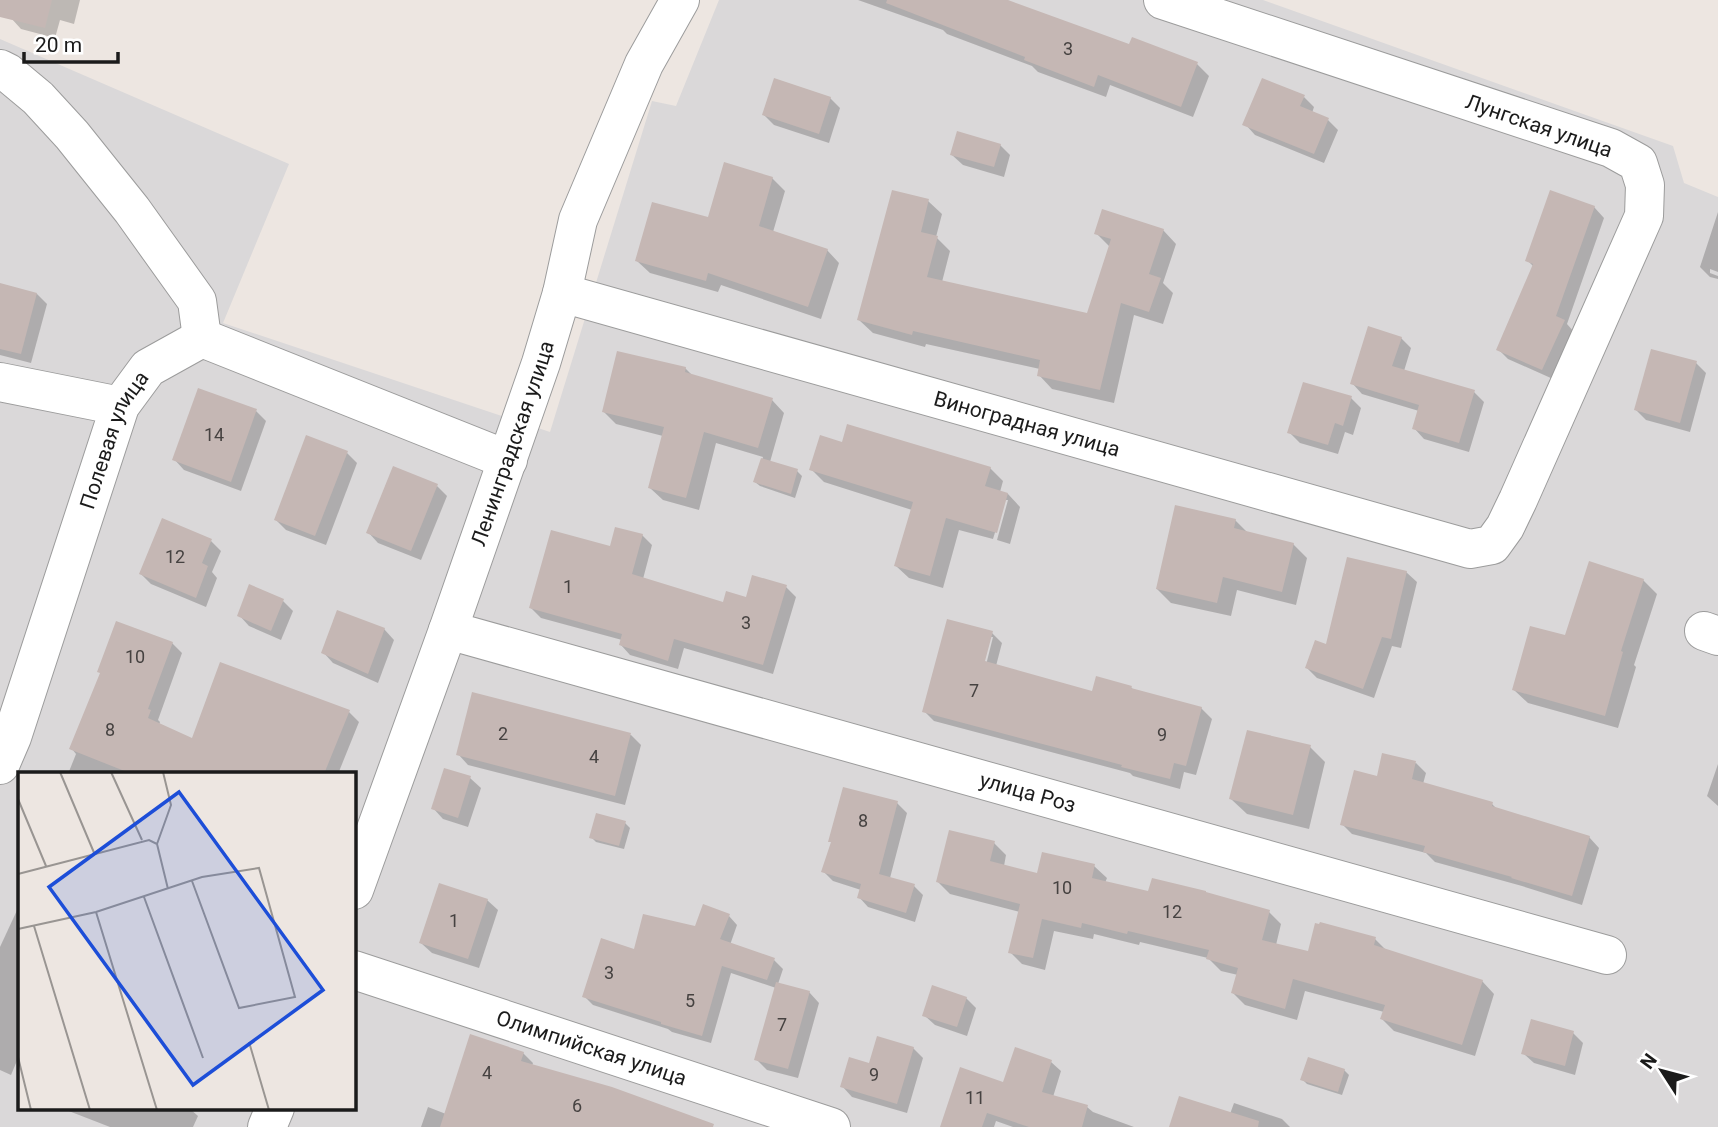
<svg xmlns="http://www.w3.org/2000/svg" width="1718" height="1127" font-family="Roboto,sans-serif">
<rect width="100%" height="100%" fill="#ede6e1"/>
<path fill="#dad8d9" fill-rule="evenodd" d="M719,0H1263L1673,146L1684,183L1718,197V1127H0V39L289,164L223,323L550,432L652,101L676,106ZM19,774H354V1108H19Z"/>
<g fill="#0003" fill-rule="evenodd">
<path d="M16,0H80L74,24L60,20L55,38L21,29L11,18Z"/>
<path d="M858,0H1003L1130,46L1197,64L1209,76L1193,117L1110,85L1106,97L1038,72L1032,66L947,34L943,30Z"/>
<path d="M1304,97L1314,107L1312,113L1328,120L1338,130L1324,163L1255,135L1245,124Z"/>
<path d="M830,98L840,108L829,143L774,125L764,115Z"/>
<path d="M1000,145L1010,155L1004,177L963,165L952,155Z"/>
<path d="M772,178L785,191L773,232L827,250L839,263L821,319L721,285L718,292L650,273L637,261L709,219Z"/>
<path d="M928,201L942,214L936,237L950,251L942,282L1088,315L1110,247L1096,233L1163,230L1176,244L1163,283L1173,293L1163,324L1134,315L1114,403L1052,389L1039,375L1040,369L926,344L925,347L873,333L859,320Z"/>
<path d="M1594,207L1604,218L1567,324L1574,332L1553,379L1508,359L1498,349L1534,267L1527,260Z"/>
<path d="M1718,212V272L1710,269V273L1718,276V279L1710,277L1700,267Z"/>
<path d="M0,284L37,294L47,304L31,363L0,355Z"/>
<path d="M1401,338L1411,348L1404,371L1474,392L1484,402L1469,452L1424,439L1414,428L1419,411L1362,394L1352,383Z"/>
<path d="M1696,363L1706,373L1690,432L1646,420L1636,410Z"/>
<path d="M685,368L693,376L772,400L784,413L770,462L797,471L802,476L795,498L760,486L755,482L763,457L716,443L699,510L663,500L650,488L663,436L616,424L604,412Z"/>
<path d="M1351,398L1361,408L1353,435L1345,432L1338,454L1300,443L1289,432Z"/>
<path d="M256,411L266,421L241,491L184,470L174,459Z"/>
<path d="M843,444L990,468L1003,481L1000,492L1008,494L1020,507L1010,544L997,540L1008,500H1005L993,539L959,530L943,588L909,578L896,566L912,510L824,482L811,469Z"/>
<path d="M347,453L357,463L326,545L286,530L276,520Z"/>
<path d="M437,486L447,496L421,560L378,543L368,532Z"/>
<path d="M1235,520L1248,533L1293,544L1307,558L1296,605L1237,590L1231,616L1171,603L1157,589Z"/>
<path d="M642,535L652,545L643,579L724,605L786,587L796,597L773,674L684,648L678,669L630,655L621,645L622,640L541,618L531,608L611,548Z"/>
<path d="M211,541L221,551L212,572L217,578L206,607L151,584L141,574Z"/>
<path d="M1406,572L1417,582L1401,648L1392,646L1374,698L1317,678L1307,668Z"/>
<path d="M1643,580L1657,594L1634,665L1636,667L1618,728L1528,703L1514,690L1566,638Z"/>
<path d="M283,601L293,611L281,640L249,626L239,615Z"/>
<path d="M384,629L394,640L378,683L333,663L323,652Z"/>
<path d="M992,633L1002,643L996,666L1093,693L1131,687L1134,691L1201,708L1212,719L1196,775L1184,772L1180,789L1133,776L1130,773L934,721L924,711ZM990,637H993L985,669H981Z"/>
<path d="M172,643L182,653L158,720L160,722L159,725L193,740L349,712L359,722L338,774H68L76,754L72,749Z"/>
<path d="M631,735L641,745L625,805L468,765L458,754Z"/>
<path d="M1310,747L1325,762L1309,829L1247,814L1231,799Z"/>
<path d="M1416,763L1426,773L1423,784L1492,804L1497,809L1589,837L1599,848L1582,905L1522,886L1435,862L1426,853L1352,834L1342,824L1378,778Z"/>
<path d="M1718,764V806L1707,796Z"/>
<path d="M470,778L481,788L468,827L443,819L433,808Z"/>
<path d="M897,803L907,813L890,878L914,886L923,895L915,922L868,907L859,897L861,890L833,881L823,871Z"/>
<path d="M625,823L630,828L624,849L596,842L591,837Z"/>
<path d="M994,843L1006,855L1004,866L1039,875L1094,866L1107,878L1105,883L1150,894L1269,912L1281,924L1276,945L1309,953L1375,939L1388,952L1482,981L1494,994L1475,1056L1394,1031L1382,1019L1384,1012L1305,991L1297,1020L1245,1005L1233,993L1238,975L1221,971L1208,958L1140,942L1139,945L1094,934L1093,939L1054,931L1045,970L1022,964L1010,952L1020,912L950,894L938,882Z"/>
<path d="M487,900L498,910L479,968L432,953L421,943Z"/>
<path d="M19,906V1056L11,1075L0,1070V947Z"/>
<path d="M729,916L737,925L730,945L774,960L783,969L778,984L809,992L819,1003L798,1078L767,1070L756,1059L776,988L731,973L711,1043L672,1032L668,1029L593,1005L584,996L636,951Z"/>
<path d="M966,998L976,1008L967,1036L935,1025L924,1015Z"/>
<path d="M1573,1033L1583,1043L1575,1075L1534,1063L1523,1053Z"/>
<path d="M913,1048L923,1058L907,1113L852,1097L842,1086Z"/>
<path d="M523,1053L533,1063L532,1066L697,1127H421L428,1107L446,1114Z"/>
<path d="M1051,1062L1061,1071L1053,1097L1087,1107L1093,1112L1134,1127H1013L996,1121L994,1127H945L1004,1084Z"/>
<path d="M1344,1070L1349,1075L1342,1095L1307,1084L1302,1079Z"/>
<path d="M1234,1103L1282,1119L1290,1127H1171L1230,1114Z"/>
<path d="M61,1108H189L198,1116L193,1127H110Z"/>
</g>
<g fill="#c5b7b4">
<path d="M0,0H52L45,28L0,17Z"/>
<path d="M887,0H1008L1129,44L1132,37L1198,62L1181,107L1098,75L1094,87L1024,60L1025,57L886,3Z"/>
<path d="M774,78L831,97L819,134L762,115Z"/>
<path d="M1262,78L1305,95L1300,106L1329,118L1314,154L1242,125Z"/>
<path d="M957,131L1001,144L994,167L950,155Z"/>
<path d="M724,162L773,177L759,226L828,249L808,307L708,273L706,281L635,261L652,202L708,217Z"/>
<path d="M892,190L929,199L921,232L938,236L927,277L1087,313L1111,239L1094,234L1102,209L1164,229L1149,274L1161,278L1149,312L1121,303L1100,390L1037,376L1040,360L913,331L912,335L857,320Z"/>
<path d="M1550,190L1595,206L1556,316L1565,320L1542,370L1496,350L1533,264L1525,261Z"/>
<path d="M0,283L37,293L21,354L0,349Z"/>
<path d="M1368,326L1402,337L1392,366L1475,390L1459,443L1412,429L1419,405L1350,384Z"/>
<path d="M1651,349L1697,361L1680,423L1634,410Z"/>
<path d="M617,351L686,367L685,372L773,398L758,448L704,432L686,498L648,488L664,427L602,412Z"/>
<path d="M1303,382L1352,396L1343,426L1335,423L1328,445L1287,433Z"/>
<path d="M198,388L257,409L231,482L172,460Z"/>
<path d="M847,424L991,467L985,486L1008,493L997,533L946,518L930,576L894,566L913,502L809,470L820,435L842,442Z"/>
<path d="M306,435L348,451L315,536L274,520Z"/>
<path d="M761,458L798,469L791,494L753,482Z"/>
<path d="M393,466L438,484L411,551L366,533Z"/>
<path d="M1175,505L1236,519L1234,528L1294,543L1282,592L1223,577L1217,603L1156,589Z"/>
<path d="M162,518L212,539L202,563L208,566L196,598L139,574Z"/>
<path d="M615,527L643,534L632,574L723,602L726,591L746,597L752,575L787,585L763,665L674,639L668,661L619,645L622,634L529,608L551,530L610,546Z"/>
<path d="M1347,557L1407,571L1391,639L1382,637L1363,689L1305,668L1315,640L1326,644Z"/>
<path d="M1589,561L1644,579L1621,651L1623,652L1605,716L1512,690L1530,626L1565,635Z"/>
<path d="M249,584L284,599L271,631L237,616Z"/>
<path d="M337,610L385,628L368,674L321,653Z"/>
<path d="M947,619L993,631L985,661L1092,691L1096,676L1132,686L1131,688L1202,707L1186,766L1174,763L1170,779L1121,767L1122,765L922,712Z"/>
<path d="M116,621L173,642L148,709L151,710L148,718L192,738L220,662L350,710L324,774H132L69,749L100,673L97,672Z"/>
<path d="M472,692L631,733L615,796L456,755Z"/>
<path d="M1247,730L1311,745L1293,815L1229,799Z"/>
<path d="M1382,753L1416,761L1412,779L1493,802L1492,806L1590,836L1572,896L1511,878L1512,877L1423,852L1425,846L1340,825L1354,770L1377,776Z"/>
<path d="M444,768L471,776L458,818L431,809Z"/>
<path d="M843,787L898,801L879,874L915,884L906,913L857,898L861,884L821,872L831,842H828Z"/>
<path d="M596,813L626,821L619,846L589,838Z"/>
<path d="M949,830L995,841L990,861L1037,873L1042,852L1095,864L1092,878L1148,891L1152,878L1206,891V892L1270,910L1262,940L1308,951L1315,923L1319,924L1320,922L1376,937L1374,945L1483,980L1462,1045L1380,1019L1385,1005L1293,979L1285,1009L1231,993L1238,968L1206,959L1209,950L1128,931L1127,934L1082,923L1081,928L1042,919L1033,958L1008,953L1020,904L936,882Z"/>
<path d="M439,883L488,899L468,959L419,943Z"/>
<path d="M703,904L730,914L720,939L775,958L767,980L722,966L702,1036L661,1024V1022L582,997L601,938L634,949L643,914L695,926Z"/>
<path d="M776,982L810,991L788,1069L754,1060Z"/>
<path d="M932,985L967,997L957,1027L922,1016Z"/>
<path d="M1531,1019L1574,1031L1565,1066L1521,1054Z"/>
<path d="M470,1034L524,1052L521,1061L612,1087L714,1124L713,1127H440Z"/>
<path d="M877,1036L914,1047L897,1104L840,1087L849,1057L869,1063Z"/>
<path d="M1015,1047L1052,1060L1042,1092L1088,1105L1082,1127H1029L987,1113L982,1127H940L960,1067L1003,1082Z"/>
<path d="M1308,1057L1345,1069L1338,1092L1300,1080Z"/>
<path d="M1179,1096L1259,1121L1258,1127H1169Z"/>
</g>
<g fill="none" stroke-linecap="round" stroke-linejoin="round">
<defs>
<g id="minor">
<path d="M0,69L8,73L38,98L72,135L132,210L197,301L202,338"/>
<path id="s1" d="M562,293L1470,549L1492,545L1505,527L1518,500L1644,216L1645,185L1638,163L1611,148L1163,0"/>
<path d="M0,382L120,406"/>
<path id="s2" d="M448,630L1607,955"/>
<path d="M1704,631L1718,636"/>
<path id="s3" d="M0,765L12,737L120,406L148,368L202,338L508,460"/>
<path id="s4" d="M354,890L448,630L541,363L562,293L578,220L644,64L680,0"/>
<path id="s5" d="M354,970L831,1127"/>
<path d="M267,1127L275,1108"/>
</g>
</defs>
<use href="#minor" stroke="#9c9c9c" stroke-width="40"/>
<use href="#minor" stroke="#fff" stroke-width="38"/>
</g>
<g text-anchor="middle" stroke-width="5" stroke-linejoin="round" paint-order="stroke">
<g font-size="18" fill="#464241">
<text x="1068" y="55">3</text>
<text x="214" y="441">14</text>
<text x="175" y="563">12</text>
<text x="568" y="593">1</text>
<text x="746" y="629">3</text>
<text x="135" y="663">10</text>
<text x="974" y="697">7</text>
<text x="110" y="736">8</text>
<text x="503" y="740">2</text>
<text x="1162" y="741">9</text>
<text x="594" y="763">4</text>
<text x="863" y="827">8</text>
<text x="1062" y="894">10</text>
<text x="1172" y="918">12</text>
<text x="454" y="927">1</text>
<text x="609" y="979">3</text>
<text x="690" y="1007">5</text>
<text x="782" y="1031">7</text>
<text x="487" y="1079">4</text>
<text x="874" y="1081">9</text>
<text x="975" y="1104">11</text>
<text x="577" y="1112">6</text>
</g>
<g font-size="21" fill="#1b1b1b" stroke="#fff">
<text transform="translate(1539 126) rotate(19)" y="7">Лунгская улица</text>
<text dy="7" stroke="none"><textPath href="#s1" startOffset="483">Виноградная улица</textPath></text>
<text dy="7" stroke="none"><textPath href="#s3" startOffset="345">Полевая улица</textPath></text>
<text dy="7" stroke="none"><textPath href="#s4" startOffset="474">Ленинградская улица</textPath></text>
<text dy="7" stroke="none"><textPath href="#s2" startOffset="602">улица Роз</textPath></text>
<text dy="7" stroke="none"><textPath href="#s5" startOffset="250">Олимпийская улица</textPath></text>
</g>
</g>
<g transform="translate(18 772)">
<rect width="338" height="338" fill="#ede6e1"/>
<path fill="none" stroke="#999592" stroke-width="2" d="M42,0L77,83M93,0L124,68M0,27L28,94M139,72L153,33L145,0M0,102L131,68L139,72L150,117M126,125L185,286M78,140L139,338M16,154L72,338M0,157L78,140L184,105L241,96L277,225L221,236L174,109M231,270L251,338M0,285L13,338"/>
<path fill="#1d4ed8" fill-opacity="0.15" stroke="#1d4ed8" stroke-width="3.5" d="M161,20L305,218L175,313L31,115Z"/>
<rect width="338" height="338" fill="none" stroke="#1b1b1b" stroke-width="3.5"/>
</g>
<g transform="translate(1662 1071) rotate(306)" stroke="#ffffff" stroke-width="5" paint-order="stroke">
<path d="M0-5L12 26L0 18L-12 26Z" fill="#1b1b1b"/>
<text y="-10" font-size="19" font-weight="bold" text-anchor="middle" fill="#1b1b1b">N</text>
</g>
<path d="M24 52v10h94v-10" fill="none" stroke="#1b1b1b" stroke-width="3.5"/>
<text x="35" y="52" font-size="21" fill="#1b1b1b" stroke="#ffffff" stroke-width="5" paint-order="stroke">20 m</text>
</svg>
